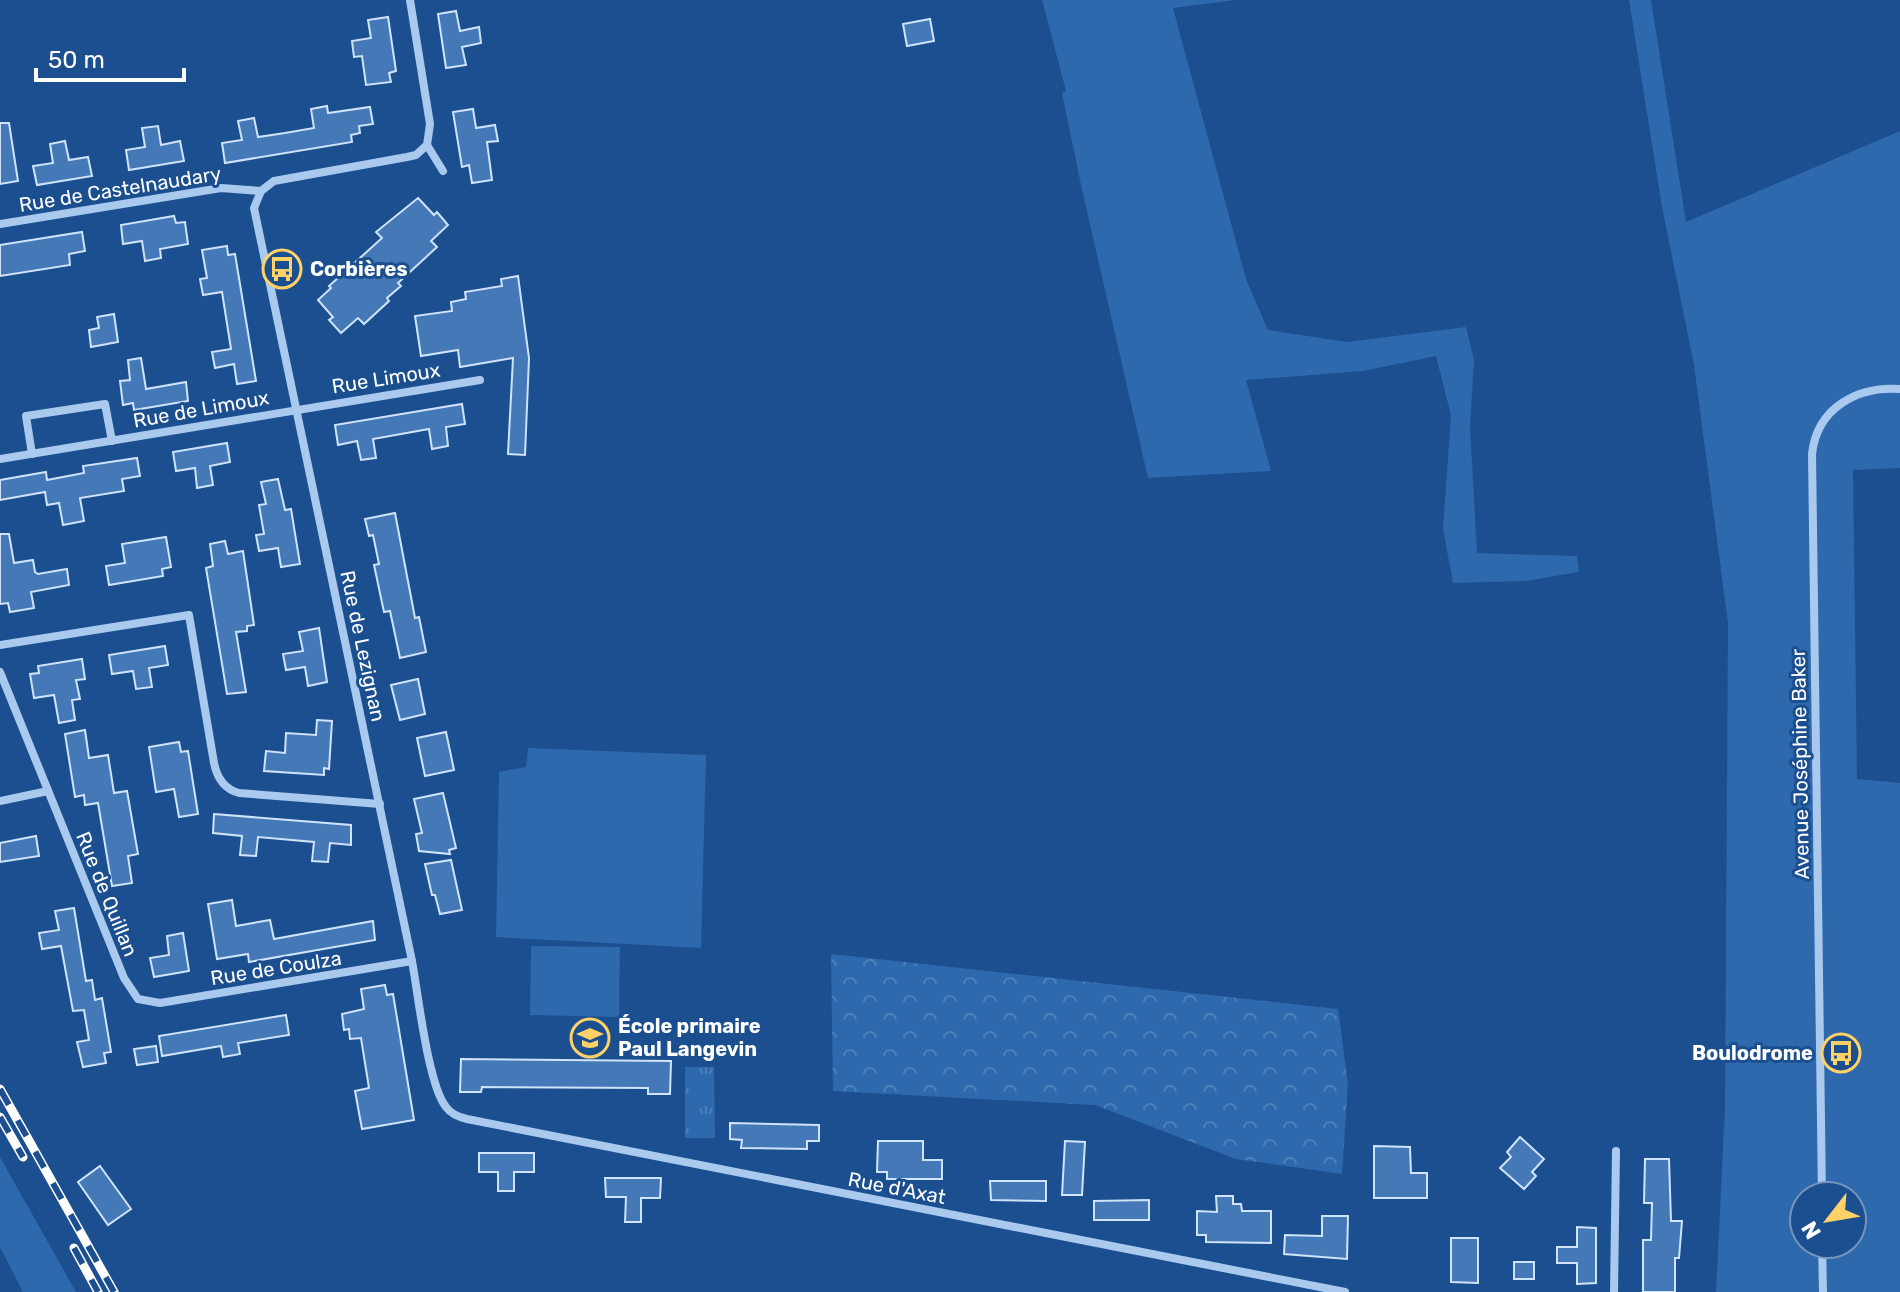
<svg xmlns="http://www.w3.org/2000/svg" width="1900" height="1292" font-family="Rubik,sans-serif">
<defs>
<pattern id="forest-crowns" width="20" height="18" patternUnits="userSpaceOnUse" patternTransform="scale(2)"><rect width="20" height="18" fill="#2e69ad"/><path d="M2 6a3 3 0 1 1 6 0M12 15a3 3 0 1 1 6 0" fill="none" stroke="#4d80b9"/></pattern>
<pattern id="park-tufts" width="24" height="20" patternUnits="userSpaceOnUse" patternTransform="scale(2)"><rect width="24" height="20" fill="#2e69ad"/><path d="M3 7l-1-3M5 7V3M7 7l1-3M15 17l-1-3M17 17v-4M19 17l1-3" fill="none" stroke="#4d80b9"/></pattern>
</defs>
<rect width="100%" height="100%" fill="#1b4f8f"/>
<g fill="#2e69ad" fill-rule="evenodd">
<path d="M1042,0H1236L1173,8L1246,279L1268,330L1347,342L1466,327L1474,360L1470,426L1477,553L1577,556L1579,572L1525,581L1453,583L1443,529L1451,415L1436,356L1363,371L1246,380L1271,471L1148,478L1081,185L1062,93L1066,91Z"/>
<path d="M1629,0H1651L1686,222L1900,131V468L1853,470L1857,779L1900,783V1292H1716L1725,1107L1728,623L1694,365L1662,207ZM1804,1196H1852V1244H1804Z"/>
<path d="M528,748L706,755L701,948L496,937L499,772L526,767Z"/>
<path d="M531,946L620,947L619,1017L530,1015Z"/>
<path d="M0,1157L76,1292H23L0,1247Z"/>
</g>
<path fill="url(#forest-crowns)" d="M831,954L1338,1009L1348,1084L1342,1174L1236,1159L1095,1105L833,1091Z"/>
<path fill="url(#park-tufts)" d="M685,1067H714L715,1138H685Z"/>
<g fill="#4478b7" stroke="#cfe3fa" stroke-width="2">
<path d="M456,11L460,31L479,27L481,43L462,47L466,65L446,68L438,14Z"/>
<path d="M388,17L396,71L389,73L391,82L366,85L362,56L354,57L352,41L371,38L368,20Z"/>
<path d="M930,19L934,41L907,46L903,24Z"/>
<path d="M327,106L328,113L370,107L373,124L359,126L360,133L351,135L352,142L225,163L222,143L242,140L238,121L254,118L258,137L285,133L314,128L311,109Z"/>
<path d="M473,109L476,128L495,125L498,141L487,142L492,180L472,183L469,165L462,167L453,112Z"/>
<path d="M0,123H9L18,181L0,184Z"/>
<path d="M158,126L161,145L180,141L184,161L129,170L126,150L145,147L142,128Z"/>
<path d="M65,141L69,160L88,157L92,176L37,185L33,166L53,163L50,144Z"/>
<path d="M418,198L434,215L437,212L448,225L431,241L437,247L398,283L401,286L387,298L389,301L364,324L358,318L341,333L329,320L333,317L318,300L331,288L329,286L382,238L376,232Z"/>
<path d="M174,216L176,223L185,222L188,244L160,249L161,258L145,261L142,241L123,244L121,225Z"/>
<path d="M82,232L85,251L69,254L70,265L0,276V245Z"/>
<path d="M227,246L228,255L235,254L256,381L237,384L234,364L215,368L212,352L231,349L222,292L203,295L200,279L207,278L202,250Z"/>
<path d="M518,276L529,358L525,455L508,454L513,358L460,367L458,350L421,356L415,316L452,311L451,302L466,299L465,292L502,286L501,279Z"/>
<path d="M114,314L118,342L91,347L89,330L99,328L97,317Z"/>
<path d="M141,358L146,389L186,382L188,401L134,410L133,403L123,405L120,381L130,380L128,360Z"/>
<path d="M462,404L465,424L446,427L448,446L432,449L429,429L373,439L376,458L368,459L361,460L357,441L338,445L335,425Z"/>
<path d="M227,443L230,462L210,466L213,485L197,488L195,468L176,471L173,452Z"/>
<path d="M137,458L140,476L122,479L124,491L80,498L84,521L63,525L59,503L47,505L45,492L0,500V480L46,472L47,480L84,473L83,466Z"/>
<path d="M278,479L285,510L291,509L300,564L281,567L278,548L259,551L256,535L264,534L259,505L266,504L261,482Z"/>
<path d="M395,513L415,618L419,617L426,652L400,658L390,611L384,612L374,565L379,564L373,535L369,536L365,519Z"/>
<path d="M0,534H9L14,563L33,560L35,572L38,574L67,569L69,585L31,592L34,608L10,612L8,603L0,604Z"/>
<path d="M166,537L171,567L162,569L163,576L109,585L106,566L125,563L122,544Z"/>
<path d="M225,541L228,554L243,551L254,625L247,626V631L236,632L246,692L227,694L206,568L213,566L210,544Z"/>
<path d="M319,628L327,682L308,686L305,667L286,670L283,654L303,651L299,632Z"/>
<path d="M165,646L168,665L149,668L152,687L136,689L133,671L112,674L109,655Z"/>
<path d="M82,659L85,679L76,680L80,699L72,700L75,720L59,723L54,695L34,698L30,674L39,673L38,666Z"/>
<path d="M418,679L425,714L400,720L391,685Z"/>
<path d="M317,720L332,721L329,769L324,768V775L264,771L266,751L285,753L286,733L316,735Z"/>
<path d="M85,730L89,758L108,755L114,793L127,791L138,854L128,856L132,883L112,886L98,803L85,805L84,795L75,797L65,734Z"/>
<path d="M446,732L454,770L425,776L417,738Z"/>
<path d="M179,742L181,752L188,751L198,814L179,817L174,789L156,792L149,747Z"/>
<path d="M443,793L456,848L449,850L450,854L419,851L416,834L422,833L414,799Z"/>
<path d="M214,814L351,825V845L330,843L328,862L312,861L314,842L258,837L256,856L240,855L242,836L213,833Z"/>
<path d="M36,836L39,856L0,862V843Z"/>
<path d="M451,860L462,910L440,914L435,895H432L425,864Z"/>
<path d="M232,900L236,926L270,920L274,939L373,921L375,940L249,962L248,954L217,959L208,904Z"/>
<path d="M74,908L86,981L92,980L95,1000L102,998L111,1052L104,1053L106,1063L83,1067L77,1042L89,1040L84,1010L73,1011L61,946L42,949L39,933L59,930L55,911Z"/>
<path d="M183,933L189,971L154,977L150,958L169,955L167,936Z"/>
<path d="M385,985L387,995L393,994L414,1120L362,1129L355,1091L369,1088L361,1038L350,1039L349,1029L344,1030L342,1014L364,1009L361,989Z"/>
<path d="M286,1015L289,1035L238,1043L240,1054L223,1057L221,1046L162,1056L159,1036Z"/>
<path d="M156,1046L158,1062L137,1065L134,1049Z"/>
<path d="M461,1059L671,1061L670,1094H648V1088L482,1087L481,1092H460Z"/>
<path d="M730,1123L819,1125V1141H807V1149L741,1148L742,1140L730,1139Z"/>
<path d="M1520,1137L1544,1159L1532,1172L1536,1176L1524,1189L1500,1168L1511,1157L1507,1152Z"/>
<path d="M878,1141H923V1160H942V1179H887V1172H877Z"/>
<path d="M1065,1141L1085,1142L1082,1195H1062Z"/>
<path d="M1374,1146L1410,1147L1411,1173H1427V1198H1374Z"/>
<path d="M479,1153H534V1172H514V1191H498V1172H479Z"/>
<path d="M1645,1159H1669L1671,1221H1682L1679,1258H1675V1292H1643V1240H1651L1652,1203H1644Z"/>
<path d="M100,1166L131,1209L108,1225L78,1182Z"/>
<path d="M605,1178H661L660,1198H641V1222H625L626,1197H606Z"/>
<path d="M990,1181H1046V1201L991,1200Z"/>
<path d="M1216,1196H1233V1204H1241L1242,1211H1271V1243L1206,1242V1235H1197V1211L1217,1212Z"/>
<path d="M1149,1200V1220H1094V1201Z"/>
<path d="M1322,1216H1348L1347,1259L1284,1254L1285,1235L1322,1236Z"/>
<path d="M1577,1227L1596,1228V1283L1577,1284V1263H1557V1247H1577Z"/>
<path d="M1451,1238H1478V1283L1451,1282Z"/>
<rect x="1514" y="1262" width="20" height="17"/>
</g>
<g fill="none" stroke-linecap="round" stroke-linejoin="round">
<g stroke="#a9c9ee" stroke-width="8">
<path d="M410,0L430,124L427,145L443,171"/>
<path d="M427,145L416,155L407,157L274,181L261,191L254,208L412,961C418,993 428,1085 446,1107C451,1114 458,1117 467,1119L1345,1292"/>
<path d="M0,224L221,188L261,191"/>
<path d="M32,454L26,416L105,404L112,441"/>
<path d="M0,459L480,380"/>
<path d="M0,645L189,615L214,763C217,778 224,789 239,793L380,804"/>
<path d="M0,672L124,978L138,999L160,1003L412,961"/>
<path d="M0,801L48,791"/>
<path d="M1822,1196L1812,454C1817,408 1857,386 1900,389"/>
<path d="M1822,1244L1823,1292"/>
<path d="M1614,1292L1616,1151"/>
</g>
<defs>
<g id="rail">
<path d="M0,1089L114,1292"/>
<path d="M0,1117L23,1157"/>
<path d="M74,1248L98,1292"/>
</g>
</defs>
<use href="#rail" stroke="#fff" stroke-width="9"/>
<use href="#rail" stroke="#1b4f8f" stroke-width="6" stroke-dasharray="18" stroke-linecap="butt"/>
</g>
<defs>
<symbol id="bus-ring" viewBox="-11 -11 22 22"><circle r="9.5" fill="#1b4f8f" stroke="#ffd166" stroke-width="1.5"/><path d="M-5-6H5V4H4V6H2V4H-2V6H-4V4H-5ZM-3.5-4V0h7V-4ZM-3.5 1.2v1.5H-2V1.2ZM2 1.2v1.5H3.5V1.2Z" fill="#ffd166"/></symbol>
<symbol id="school-ring" viewBox="-11 -11 22 22"><circle r="9.5" fill="#1b4f8f" stroke="#ffd166" stroke-width="1.5"/><path d="M0-5L7-2L0 1L-7-2ZM-4 1L0 2.5L4 1V4Q0 6-4 4Z" fill="#ffd166"/></symbol>
</defs>
<g fill-rule="evenodd">
<use href="#bus-ring" x="260" y="247" width="44" height="44"/>
<use href="#school-ring" x="568" y="1016" width="44" height="44"/>
<use href="#bus-ring" x="1819" y="1031" width="44" height="44"/>
</g>
<g text-anchor="middle" stroke-width="6" stroke-linejoin="round" paint-order="stroke">
<g font-size="20" fill="#fff" stroke="#1b4f8f">
<text transform="translate(120 189) rotate(-9)" y="7">Rue de Castelnaudary</text>
<text transform="translate(386 378) rotate(-9)" y="7">Rue Limoux</text>
<text transform="translate(201 409) rotate(-10)" y="7">Rue de Limoux</text>
<text transform="translate(363 646) rotate(78)" y="7">Rue de Lezignan</text>
<text transform="translate(1800 764) rotate(-91)" y="7">Avenue Joséphine Baker</text>
<text transform="translate(107 894) rotate(68)" y="7">Rue de Quillan</text>
<text transform="translate(276 968) rotate(-9)" y="7">Rue de Coulza</text>
<text transform="translate(897 1188) rotate(11)" y="7">Rue d'Axat</text>
</g>
<g font-size="20" font-weight="bold" fill="#fff" stroke="#1b4f8f" text-anchor="start">
<text x="310" y="276">Corbières</text>
<text x="618" y="1033">École primaire<tspan x="618" dy="23">Paul Langevin</tspan></text>
<text x="1813" y="1060" text-anchor="end">Boulodrome</text>
</g>
</g>
<g transform="translate(1828 1220) rotate(239)"><circle r="38" fill="#1b4f8f" stroke="#7695bc" stroke-width="2"/>
<path d="M0-6L14 30L0 20L-14 30Z" fill="#ffd166"/>
<text y="-12" font-size="22" font-weight="bold" text-anchor="middle" fill="#ffffff">N</text>
</g>
<path d="M36 68v12h148v-12" fill="none" stroke="#ffffff" stroke-width="4"/>
<text x="48" y="68" font-size="24" fill="#ffffff" stroke="#1b4f8f" stroke-width="6" paint-order="stroke">50 m</text>
</svg>
